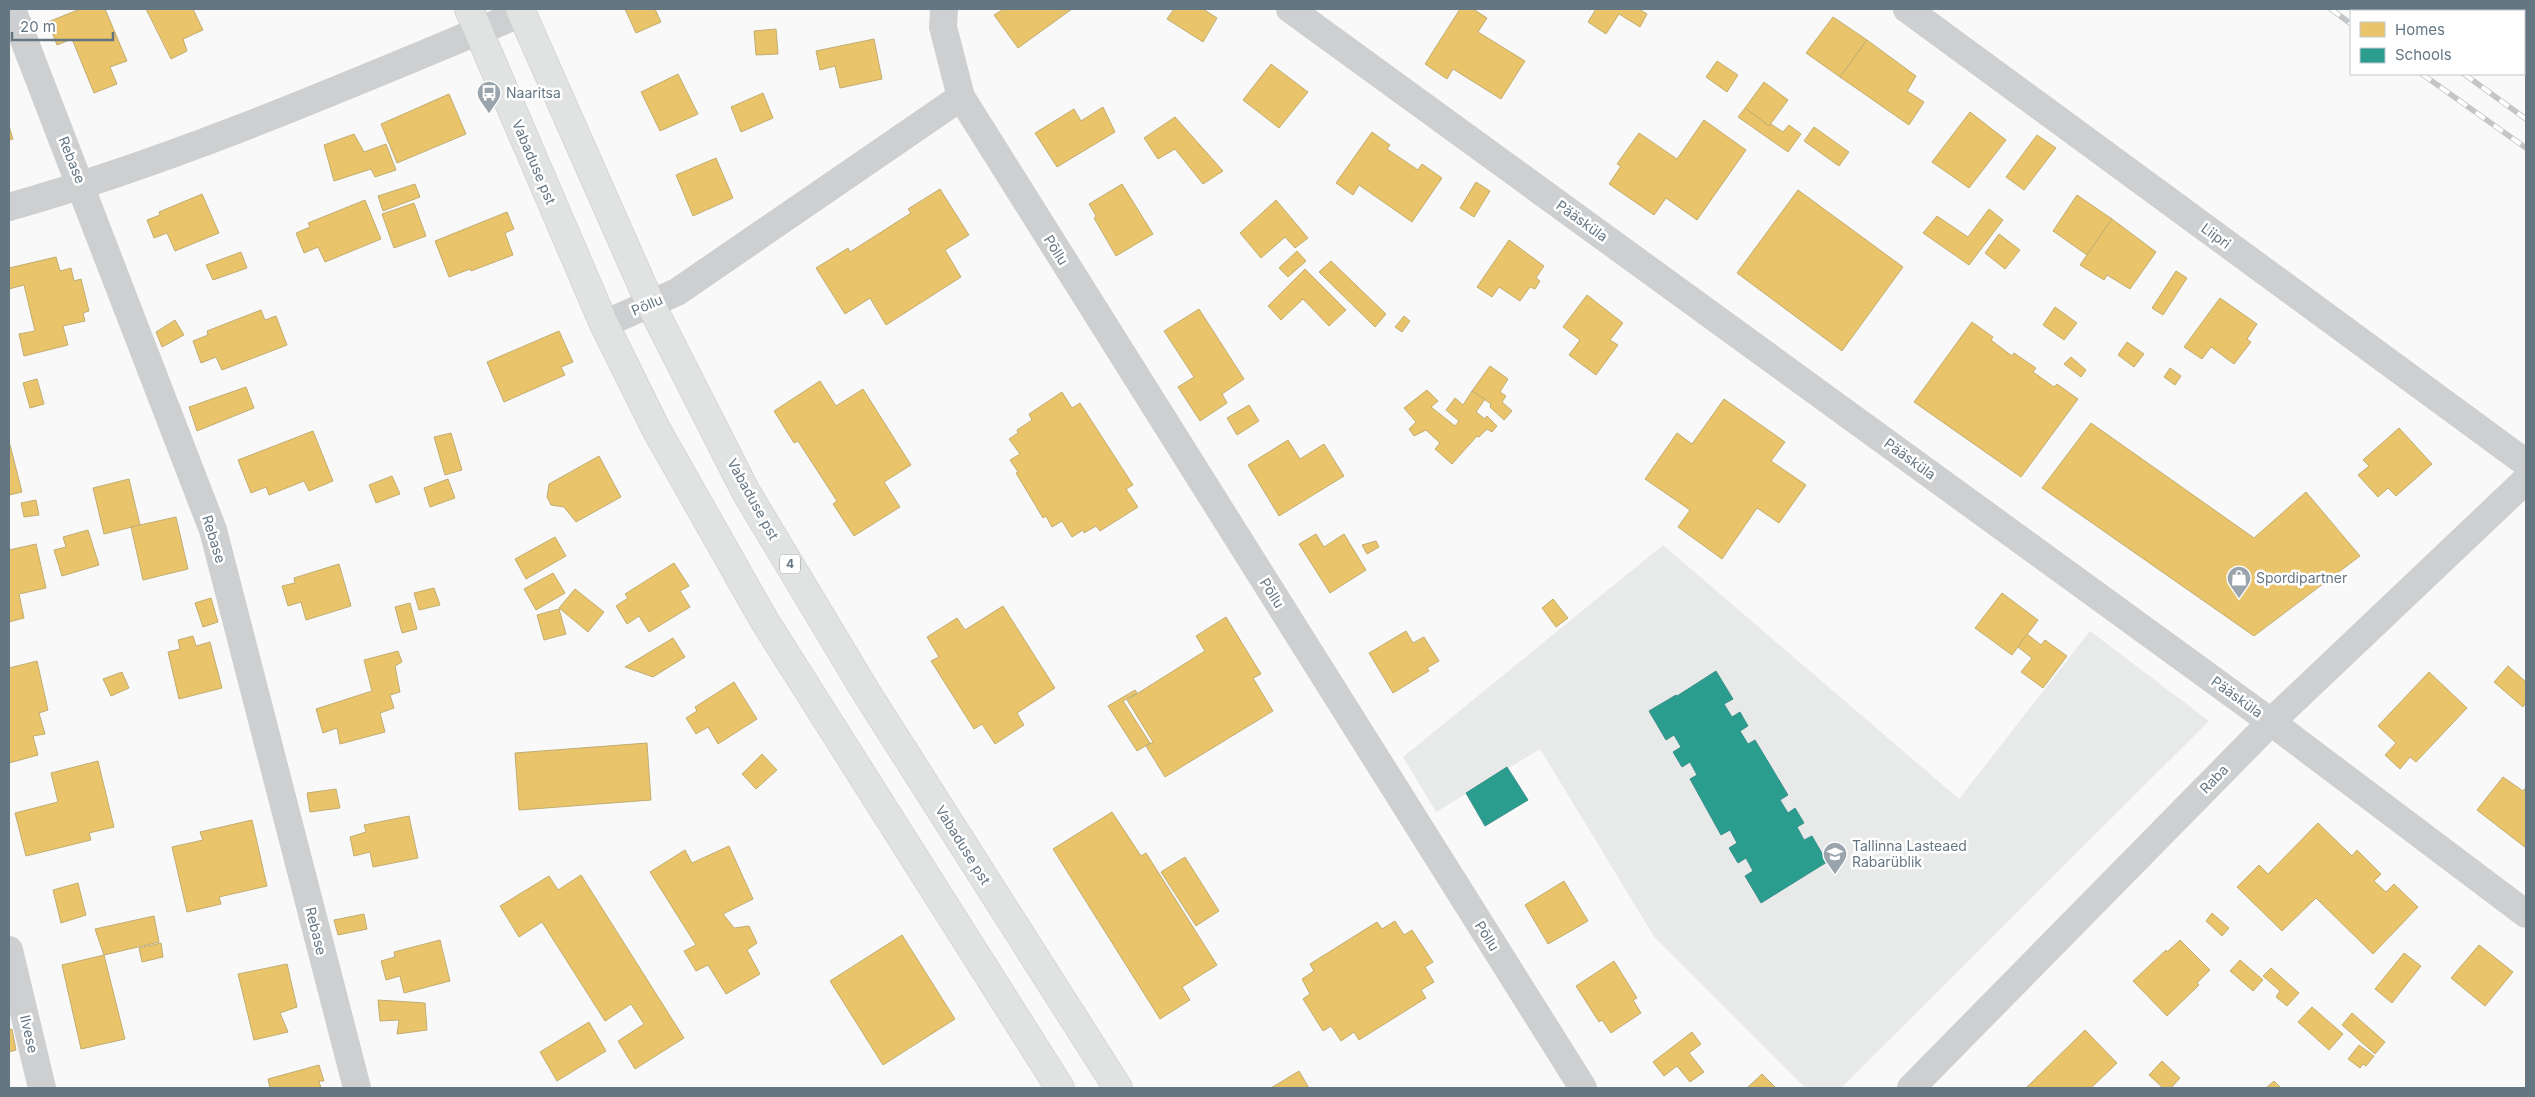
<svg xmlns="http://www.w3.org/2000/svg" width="2535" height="1097" font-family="Inter,sans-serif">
<rect width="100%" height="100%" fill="#f9f9f9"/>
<path fill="#e8e9e9" d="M1663,545L1959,799L2090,631L2209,721L1841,1088H1805L1655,938L1540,749L1436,812L1403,757Z"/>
<g fill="#e9c46a" stroke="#c1ad72">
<path d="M80,9H105L127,61L110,67L117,84L94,93L72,39L57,45L48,22Z"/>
<path d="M146,9H193L203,30L183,39L187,51L171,59Z"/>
<path d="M625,9H655L661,22L636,33Z"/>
<path d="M1004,9H1072L1018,48L994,15Z"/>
<path d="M1174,9H1203L1217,18L1203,42L1167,19Z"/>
<path d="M1460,9H1473L1487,18L1478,32L1525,61L1501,99L1453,69L1447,79L1425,64Z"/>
<path d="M1596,9H1639L1647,14L1640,27L1619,14L1606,34L1588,22Z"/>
<path d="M1833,17L1867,40L1840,77L1806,53Z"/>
<path d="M776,29L778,54L756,55L754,31Z"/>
<path d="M874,39L882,79L840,88L835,66L820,70L816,51Z"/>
<path d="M1867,40L1916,76L1907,91L1924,102L1909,125L1840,77Z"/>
<path d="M1717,61L1738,75L1727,92L1706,77Z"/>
<path d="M1271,64L1308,92L1279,128L1243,100Z"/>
<path d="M678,74L698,114L660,131L641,92Z"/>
<path d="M1764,82L1788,100L1769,126L1745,108Z"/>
<path d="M763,93L773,118L741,132L731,107Z"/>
<path d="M449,94L466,134L397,163L381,124Z"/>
<path d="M1103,107L1115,132L1057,167L1035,133L1074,109L1081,121Z"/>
<path d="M1745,108L1769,126L1771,124L1783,132L1789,125L1801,134L1788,152L1738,117Z"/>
<path d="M1970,112L2006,140L1969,188L1932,162Z"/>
<path d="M1175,117L1223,171L1203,184L1175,149L1158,159L1144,138Z"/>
<path d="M1704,120L1746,150L1697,220L1666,198L1654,215L1609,184L1621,166L1617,164L1639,133L1677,159Z"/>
<path d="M9,126L13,139L9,140Z"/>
<path d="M1814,127L1849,152L1839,166L1804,141Z"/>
<path d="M1372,132L1390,145L1387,149L1418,170L1422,164L1442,178L1412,222L1359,185L1353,195L1336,183Z"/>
<path d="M354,134L364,152L386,144L396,170L375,177L371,169L334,181L324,145Z"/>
<path d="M2037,135L2056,148L2024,190L2006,177Z"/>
<path d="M716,158L733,198L693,216L676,175Z"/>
<path d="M1476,182L1490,191L1474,217L1460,208Z"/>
<path d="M415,184L420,197L383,211L378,196Z"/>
<path d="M1122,184L1153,234L1116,256L1094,218L1096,216L1089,204Z"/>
<path d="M940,189L969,235L945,250L961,277L886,325L870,298L845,314L816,268L848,248L850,252L911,213L908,209Z"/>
<path d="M1798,190L1903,267L1842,351L1737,273Z"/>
<path d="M202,194L219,233L175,251L167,233L154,238L147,220L160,215L159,212Z"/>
<path d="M2077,195L2112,219L2087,255L2053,231Z"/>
<path d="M365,200L381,239L325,262L318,247L304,253L296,233L310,227L308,223Z"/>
<path d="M1276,200L1308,238L1295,248L1285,237L1261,258L1240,233Z"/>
<path d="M414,203L426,236L394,248L382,214Z"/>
<path d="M1989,209L2003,220L1969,265L1923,233L1937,216L1968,237Z"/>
<path d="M507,212L514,229L505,233L513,255L471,271L470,269L449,277L435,241Z"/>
<path d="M2112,219L2156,252L2130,289L2107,275L2104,280L2080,265Z"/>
<path d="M1999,234L2020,250L2005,269L1985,253Z"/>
<path d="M1509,240L1544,266L1536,278L1540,281L1535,289L1530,287L1520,301L1499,287L1492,297L1477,287Z"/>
<path d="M1297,251L1306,261L1288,277L1279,268Z"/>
<path d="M241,252L247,268L213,280L206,265Z"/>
<path d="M56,257L60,271L71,268L74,281L81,279L89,311L83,313L85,321L63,326L68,345L24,356L19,334L35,331L24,285L9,289V268Z"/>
<path d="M1331,261L1386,314L1375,327L1319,272Z"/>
<path d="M1305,269L1346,310L1329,326L1303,299L1281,320L1268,306Z"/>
<path d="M2176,271L2187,278L2163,315L2152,308Z"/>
<path d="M1587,295L1623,323L1610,340L1618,345L1596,375L1569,355L1580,340L1563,327Z"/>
<path d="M2220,298L2257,324L2247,339L2251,342L2234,364L2211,347L2202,359L2184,347Z"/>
<path d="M2055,307L2077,323L2064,340L2043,325Z"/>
<path d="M1199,309L1244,379L1222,394L1227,403L1200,421L1178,387L1194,377L1164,331Z"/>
<path d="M261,310L265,320L276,316L287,345L222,370L216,357L201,363L193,341L208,335L207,331Z"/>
<path d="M1404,316L1410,321L1402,332L1395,327Z"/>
<path d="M175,320L184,335L162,347L156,332Z"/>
<path d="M1972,322L1993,337L1991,340L2012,356L2014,353L2036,368L2033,372L2054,387L2057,384L2078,399L2021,477L1914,402Z"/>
<path d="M559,331L573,362L561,367L565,375L504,402L487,362Z"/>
<path d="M2127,342L2144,354L2134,367L2118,355Z"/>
<path d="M2071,357L2086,370L2081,377L2064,364Z"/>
<path d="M1490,366L1508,379L1500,392L1506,396L1502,402L1512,411L1504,420L1490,407L1491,404L1472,391Z"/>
<path d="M2170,368L2181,376L2175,385L2164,377Z"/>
<path d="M37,379L44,404L30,408L23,383Z"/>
<path d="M820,381L836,406L863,389L911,465L884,482L900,507L854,536L833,504L837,501L798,441L794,443L774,411Z"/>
<path d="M246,387L254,408L197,431L189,407Z"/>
<path d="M1427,390L1438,401L1431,407L1455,426L1459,421L1446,410L1455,398L1463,405L1472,391L1485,399L1476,412L1485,419L1487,416L1497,426L1492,432L1487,429L1479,437L1477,436L1452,464L1435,449L1440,443L1426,430L1414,436L1409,429L1416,422L1404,408Z"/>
<path d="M1062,392L1072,408L1080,403L1133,485L1126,489L1138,507L1100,531L1096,526L1084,533L1083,530L1072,537L1062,521L1052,527L1046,516L1043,518L1016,473L1018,472L1010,460L1020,454L1009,439L1018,433L1017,430L1032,420L1029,414Z"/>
<path d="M1724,399L1785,442L1771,461L1806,485L1779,523L1757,508L1722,559L1678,527L1690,510L1645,479L1677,433L1692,444Z"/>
<path d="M1249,405L1259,421L1237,435L1227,418Z"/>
<path d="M2091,423L2254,538L2306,492L2360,556L2254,636L2042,488Z"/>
<path d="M2399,428L2432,464L2396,496L2388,488L2378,497L2358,475L2369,466L2363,460Z"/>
<path d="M313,431L333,481L309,491L304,481L269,495L266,487L251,493L238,460Z"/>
<path d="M451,433L462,470L445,475L434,437Z"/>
<path d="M1288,440L1300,459L1324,444L1344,476L1279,516L1248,465Z"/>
<path d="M9,441L22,492L9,495Z"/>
<path d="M599,456L621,497L576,522L564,507L551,505L547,497L549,484Z"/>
<path d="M392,476L400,494L376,503L369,485Z"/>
<path d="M129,479L140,525L104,534L93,488Z"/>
<path d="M448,479L455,498L430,507L424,488Z"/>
<path d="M36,500L39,515L24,517L21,503Z"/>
<path d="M176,517L188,569L143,580L131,527Z"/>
<path d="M88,530L99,565L62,576L54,550L66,547L63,537Z"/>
<path d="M1316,534L1324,547L1344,534L1366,570L1330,593L1299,544Z"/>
<path d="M555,537L566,556L526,579L515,559Z"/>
<path d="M1376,541L1379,547L1367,554L1362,545Z"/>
<path d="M36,544L46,588L19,594L24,618L9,622V550Z"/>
<path d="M674,563L689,586L680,591L690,607L649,632L639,616L627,624L616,606L628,598L625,594Z"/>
<path d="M339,564L351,606L306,620L301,602L288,606L282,586L295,583L294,578Z"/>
<path d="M553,573L565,593L536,610L524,589Z"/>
<path d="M434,588L440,605L419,610L414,593Z"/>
<path d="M575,589L604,612L588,632L559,608Z"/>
<path d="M2002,593L2038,620L2012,655L1975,628Z"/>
<path d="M211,598L218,622L203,627L195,603Z"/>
<path d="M1553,599L1568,618L1556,627L1542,608Z"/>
<path d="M410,603L417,629L402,633L395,607Z"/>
<path d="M1003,606L1055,688L1017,713L1024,725L995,744L982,724L974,729L931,661L939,657L927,637L957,618L965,630Z"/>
<path d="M559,609L566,634L544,640L537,615Z"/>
<path d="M1226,617L1261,674L1253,678L1273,711L1165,777L1146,746L1153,742L1127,700L1205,651L1196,636Z"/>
<path d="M1406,631L1413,643L1424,637L1439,661L1427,668L1429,671L1393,693L1369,653Z"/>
<path d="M2027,634L2041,645L2045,640L2067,656L2043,688L2021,672L2032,658L2018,647Z"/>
<path d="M193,636L196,646L210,642L222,688L179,699L168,652L180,649L178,640Z"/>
<path d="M673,638L685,657L653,677L625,667Z"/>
<path d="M398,651L402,662L395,666L400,692L390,695L394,708L380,713L385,732L340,744L337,728L323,733L316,709L372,691L364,660Z"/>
<path d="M37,661L48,710L39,713L45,734L33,736L38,755L9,763V668Z"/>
<path d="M2508,666L2526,682V702L2523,707L2494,682Z"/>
<path d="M122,672L129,688L111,696L103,679Z"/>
<path d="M2429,672L2467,708L2416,762L2410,757L2400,769L2385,755L2396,743L2378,726Z"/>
<path d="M734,682L757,719L718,744L708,727L696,734L686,718L697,711L695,707Z"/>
<path d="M1135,690L1137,693L1123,701L1150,743L1137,751L1108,706Z"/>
<path d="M647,743L651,800L519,810L515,753Z"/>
<path d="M762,754L777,770L756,789L742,774Z"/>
<path d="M98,761L114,827L89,833L91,840L26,856L15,813L58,802L51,773Z"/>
<path d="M2503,777L2523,791L2526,787V848L2477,810Z"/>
<path d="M336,789L340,808L310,812L307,793Z"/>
<path d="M1112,812L1141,856L1146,853L1217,965L1182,987L1190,1000L1160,1019L1053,849Z"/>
<path d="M409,816L418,858L373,867L370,852L354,856L350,837L366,832L364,825Z"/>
<path d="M252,820L267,886L219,897L221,904L187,912L172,847L203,840L200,832Z"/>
<path d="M2318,823L2352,856L2357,850L2381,874L2374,881L2386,892L2394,884L2418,907L2373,954L2316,898L2282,931L2237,887L2259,865L2268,874Z"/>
<path d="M729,846L753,899L723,914L734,928L749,926L757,943L747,950L760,974L726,994L708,965L696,971L684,951L696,945L650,872L685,850L692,863Z"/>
<path d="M1185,857L1219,911L1196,926L1161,872Z"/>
<path d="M581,875L684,1038L635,1069L618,1041L644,1024L631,1004L605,1021L542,922L519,937L500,906L549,876L558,890Z"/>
<path d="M1564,881L1588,921L1548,944L1525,905Z"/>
<path d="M78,883L86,915L61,923L53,890Z"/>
<path d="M2212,913L2229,928L2222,936L2206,921Z"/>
<path d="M364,914L367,929L338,935L334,920Z"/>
<path d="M154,916L159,942L104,955L95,929Z"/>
<path d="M1395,921L1404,935L1412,930L1433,962L1425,967L1434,982L1421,990L1426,998L1359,1040L1354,1032L1341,1041L1331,1026L1323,1031L1303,999L1310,994L1302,979L1314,971L1310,964L1377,922L1382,929Z"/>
<path d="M902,935L955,1019L883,1065L830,981Z"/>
<path d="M440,940L450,981L404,993L400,976L386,980L381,961L395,957L394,952Z"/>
<path d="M2180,940L2210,970L2197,983L2199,985L2167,1016L2133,981L2166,950L2167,952Z"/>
<path d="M161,943L163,957L142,962L139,948Z"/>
<path d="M2479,945L2513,972L2485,1006L2451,978Z"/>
<path d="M2404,953L2421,966L2392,1003L2375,989Z"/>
<path d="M104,955L125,1039L81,1049L62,965Z"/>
<path d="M2240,960L2263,980L2253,991L2230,971Z"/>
<path d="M1614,961L1637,998L1633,1000L1641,1013L1611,1033L1602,1020L1599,1022L1576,986Z"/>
<path d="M287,964L297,1007L280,1013L288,1032L254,1040L238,974Z"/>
<path d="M2271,968L2299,993L2287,1006L2276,997L2280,991L2263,976Z"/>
<path d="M378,1000L425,1003L427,1030L397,1034L399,1020L380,1021Z"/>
<path d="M2312,1007L2343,1034L2329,1050L2298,1022Z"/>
<path d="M2352,1013L2385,1042L2375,1054L2342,1025Z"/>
<path d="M589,1022L606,1051L557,1081L540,1052Z"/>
<path d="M12,1029L16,1050L9,1052V1030Z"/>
<path d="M2085,1030L2117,1063L2091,1088H2026Z"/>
<path d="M1692,1032L1701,1044L1689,1053L1704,1072L1690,1082L1677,1066L1664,1076L1653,1062Z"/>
<path d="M2359,1045L2374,1056L2366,1066L2363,1064L2360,1068L2348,1059Z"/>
<path d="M2162,1061L2180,1078L2171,1088H2163L2149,1075Z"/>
<path d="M319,1065L324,1081H319L321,1088H270L268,1079Z"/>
<path d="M1299,1071L1309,1088H1271Z"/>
<path d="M1762,1074L1776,1088H1747Z"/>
<path d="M2274,1081L2281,1088H2266Z"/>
</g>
<g fill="#2a9d8f" stroke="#3c918b">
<path d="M1716,671L1733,699L1724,704L1732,717L1740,712L1748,726L1740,731L1748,744L1755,740L1788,795L1780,800L1788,813L1795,808L1804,823L1797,827L1804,840L1812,836L1827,862L1761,903L1745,876L1753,871L1746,858L1738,863L1729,848L1737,843L1730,830L1721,835L1690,779L1697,775L1690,762L1682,767L1673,752L1681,747L1674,735L1666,740L1649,711L1676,695L1677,696Z"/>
<path d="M1507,767L1528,800L1485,826L1466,793Z"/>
</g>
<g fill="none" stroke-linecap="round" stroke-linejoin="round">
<defs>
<g id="highway">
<path d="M469,9L604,324L656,429L764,620L1060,1088"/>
<path d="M520,9L650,303L746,492L866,692L1118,1088"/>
</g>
</defs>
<use href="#highway" stroke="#d5d6d6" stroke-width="30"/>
<g stroke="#cecfd0" stroke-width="28">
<path d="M12,9L213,530L357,1088"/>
<path d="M944,9L943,27L961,97L1583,1088"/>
<path d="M1290,9L2271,722L2526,914"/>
<path d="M1907,9L2526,463"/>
<path d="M9,207C185,157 353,83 522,13"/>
<path d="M604,324L677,292L961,97"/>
<path d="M9,950L42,1088"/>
<path d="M1911,1088L2271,722L2526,480"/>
</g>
<use href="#highway" stroke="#e1e2e2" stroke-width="28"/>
<defs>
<g id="rail">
<path d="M2331,9L2351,24"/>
<path d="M2375,9L2378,11"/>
<path d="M2422,74L2526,148"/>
<path d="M2464,74L2526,119"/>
</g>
</defs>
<use href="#rail" stroke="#c3c5c6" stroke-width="5.5"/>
<use href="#rail" stroke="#fff" stroke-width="4" stroke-dasharray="11" stroke-linecap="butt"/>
</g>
<defs>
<symbol id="bus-pin" viewBox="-11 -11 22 30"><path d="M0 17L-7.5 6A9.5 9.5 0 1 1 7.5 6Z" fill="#99a4ac" stroke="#fff"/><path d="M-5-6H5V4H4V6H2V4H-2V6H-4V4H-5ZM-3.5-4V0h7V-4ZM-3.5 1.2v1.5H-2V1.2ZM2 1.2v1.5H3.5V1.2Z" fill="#fff"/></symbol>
<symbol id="shop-pin" viewBox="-11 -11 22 30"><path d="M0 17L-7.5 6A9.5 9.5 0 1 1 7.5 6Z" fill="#99a4ac" stroke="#fff"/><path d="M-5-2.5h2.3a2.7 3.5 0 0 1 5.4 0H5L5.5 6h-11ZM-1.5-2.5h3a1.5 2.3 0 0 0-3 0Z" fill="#fff"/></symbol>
<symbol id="school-pin" viewBox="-11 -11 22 30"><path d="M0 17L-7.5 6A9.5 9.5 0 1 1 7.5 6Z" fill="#99a4ac" stroke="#fff"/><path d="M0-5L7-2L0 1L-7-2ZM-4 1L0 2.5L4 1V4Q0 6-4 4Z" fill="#fff"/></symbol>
</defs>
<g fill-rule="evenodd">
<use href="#bus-pin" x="475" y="79" width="28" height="38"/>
<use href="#shop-pin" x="2225" y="564" width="28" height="38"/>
<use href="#school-pin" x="1821" y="840" width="28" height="38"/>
</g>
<g text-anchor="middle" stroke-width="5" stroke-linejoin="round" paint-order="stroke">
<rect fill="#fff" stroke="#939fa8" stroke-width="1" x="780" y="554.5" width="20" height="19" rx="4"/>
<g font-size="12" font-weight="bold" fill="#657683">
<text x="790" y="568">4</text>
</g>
<g font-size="14" fill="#657683" stroke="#fff" text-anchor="start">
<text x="506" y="98">Naaritsa</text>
<text x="2256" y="583">Spordipartner</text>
<text x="1852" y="851">Tallinna Lasteaed<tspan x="1852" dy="16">Rabarüblik</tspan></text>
</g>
<g font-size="14" fill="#657683" stroke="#fff">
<text transform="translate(72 160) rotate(68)" y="5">Rebase</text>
<text transform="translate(534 162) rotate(67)" y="5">Vabaduse pst</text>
<text transform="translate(1582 221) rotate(36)" y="5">Pääsküla</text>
<text transform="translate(2216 236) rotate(36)" y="5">Liipri</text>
<text transform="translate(1056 250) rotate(58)" y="5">Põllu</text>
<text transform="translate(647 305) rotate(-23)" y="5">Põllu</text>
<text transform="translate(1910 459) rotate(36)" y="5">Pääsküla</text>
<text transform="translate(753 499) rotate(61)" y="5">Vabaduse pst</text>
<text transform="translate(214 539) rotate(73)" y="5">Rebase</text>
<text transform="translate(1272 593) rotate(58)" y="5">Põllu</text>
<text transform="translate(2237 697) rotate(36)" y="5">Pääsküla</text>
<text transform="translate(2214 779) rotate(-46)" y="5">Raba</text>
<text transform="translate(963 845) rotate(58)" y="5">Vabaduse pst</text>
<text transform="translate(316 931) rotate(76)" y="5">Rebase</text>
<text transform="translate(1487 936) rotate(58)" y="5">Põllu</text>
<text transform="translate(29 1034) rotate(77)" y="5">Ilvese</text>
</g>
</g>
<rect width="2535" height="1097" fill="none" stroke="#657683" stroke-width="20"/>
<rect x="2350" y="10" width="175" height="65" fill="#ffffff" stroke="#c1c8cd"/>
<rect x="2360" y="22" width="25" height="15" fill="#e9c46a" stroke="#c1c8cd"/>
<text x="2395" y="35" font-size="15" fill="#657683">Homes</text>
<rect x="2360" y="48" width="25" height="15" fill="#2a9d8f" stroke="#c1c8cd"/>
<text x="2395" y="60" font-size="15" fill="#657683">Schools</text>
<path d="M12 32v8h101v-8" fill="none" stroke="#657683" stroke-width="2.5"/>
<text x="20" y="32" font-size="15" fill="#657683" stroke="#ffffff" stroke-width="4" paint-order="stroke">20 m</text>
</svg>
